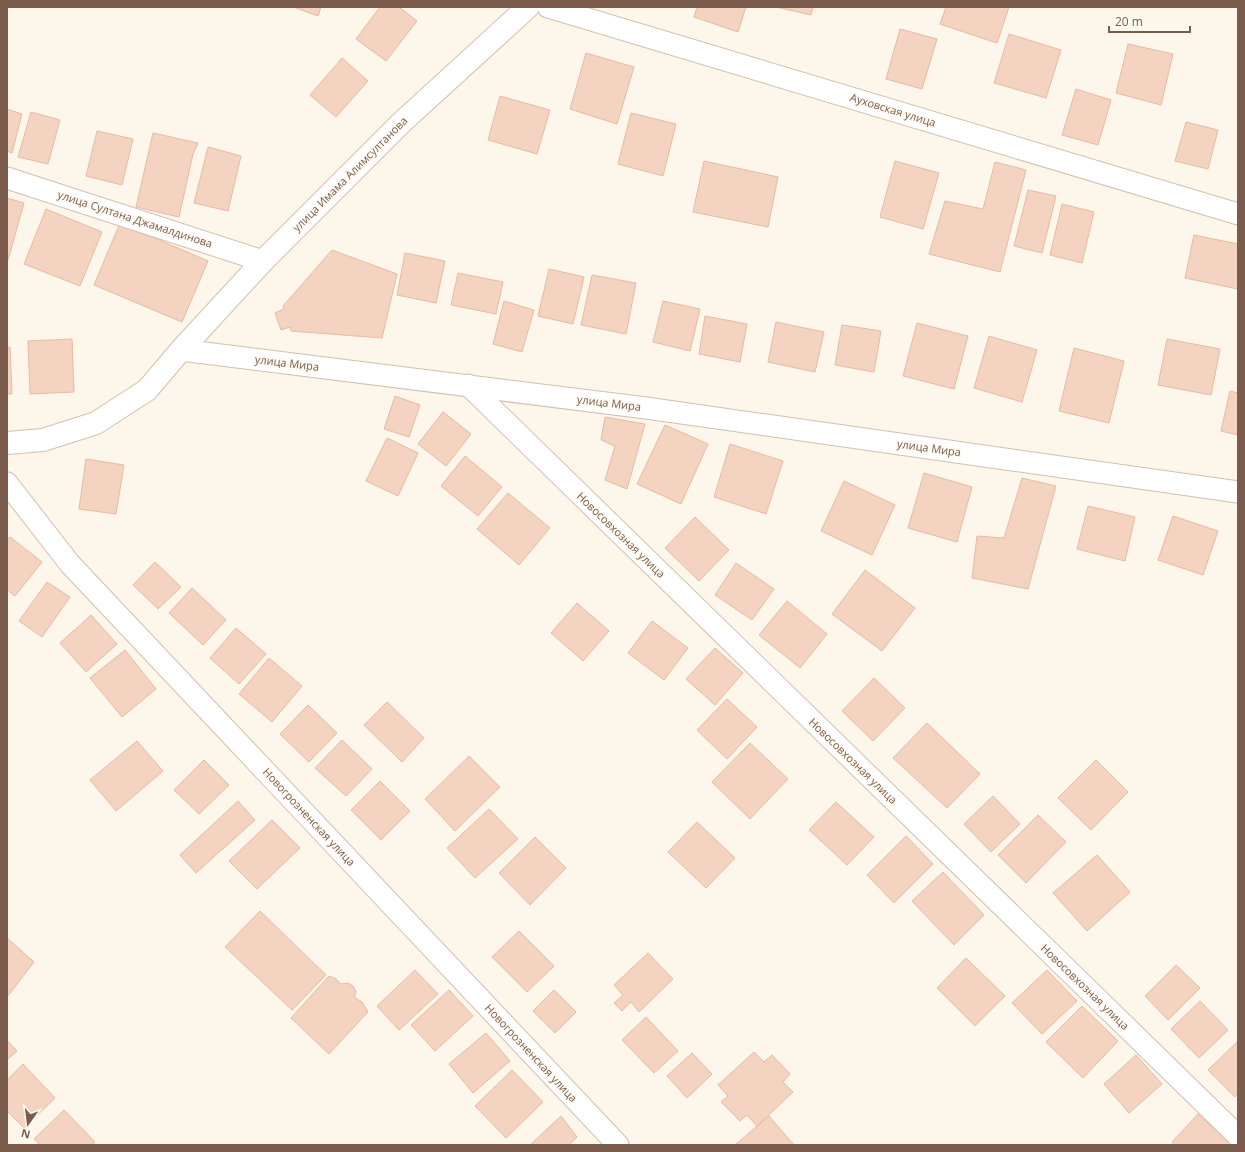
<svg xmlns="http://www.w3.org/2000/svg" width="1245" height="1152" font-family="'Open Sans',sans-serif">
<rect width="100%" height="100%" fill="#fdf6eb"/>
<g fill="#f4d4c1" stroke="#e7baa1">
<path d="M293,7H321L318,16Z"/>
<path d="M380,7H399L417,21L386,61L356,39Z"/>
<path d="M697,7H746L738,32L694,17Z"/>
<path d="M776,7H813L811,15Z"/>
<path d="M946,7H1009L997,43L940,24Z"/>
<path d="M900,29L937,39L922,89L886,79Z"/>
<path d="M1009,34L1061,50L1046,98L994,83Z"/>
<path d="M1128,44L1173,54L1161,105L1116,93Z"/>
<path d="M586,53L634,67L617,124L570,109Z"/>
<path d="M342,58L368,81L336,117L310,95Z"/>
<path d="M1076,89L1111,100L1098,145L1062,135Z"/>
<path d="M500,96L550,110L537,154L488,140Z"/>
<path d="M7,109L22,114L12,153L7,151Z"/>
<path d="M31,112L60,120L48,164L18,157Z"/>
<path d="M631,113L676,124L663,176L618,164Z"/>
<path d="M1186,122L1218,130L1208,169L1175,161Z"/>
<path d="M97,131L133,139L122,185L86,176Z"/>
<path d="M153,133L198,143L193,154L179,217L136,207Z"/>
<path d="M208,147L241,156L228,211L194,203Z"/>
<path d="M704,161L778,177L768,227L693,212Z"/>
<path d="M895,161L939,173L923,229L880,217Z"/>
<path d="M995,162L1026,170L1000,272L929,254L945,201L983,209Z"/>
<path d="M1028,190L1056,196L1042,253L1014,246Z"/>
<path d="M7,198L24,203L8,260H7Z"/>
<path d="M1062,204L1094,212L1082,263L1050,255Z"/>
<path d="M46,209L102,232L80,286L24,264Z"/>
<path d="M120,223L208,261L182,322L94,285Z"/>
<path d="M1194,235L1238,244V289L1185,278Z"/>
<path d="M332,250L397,274L382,338L291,331L290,327L281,330L275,313L284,309L283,306Z"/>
<path d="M405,253L445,261L436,303L397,295Z"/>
<path d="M549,269L584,277L573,324L538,316Z"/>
<path d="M458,273L503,282L496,314L451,305Z"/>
<path d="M592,275L636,283L626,334L581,325Z"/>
<path d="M504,301L534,310L522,352L493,344Z"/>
<path d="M663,301L700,309L690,351L653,342Z"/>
<path d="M705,316L747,324L740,362L699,354Z"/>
<path d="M776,322L824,332L815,372L768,362Z"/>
<path d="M917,323L968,336L954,389L903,376Z"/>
<path d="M842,325L881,331L874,372L835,365Z"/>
<path d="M989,336L1037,350L1022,402L974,388Z"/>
<path d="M72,339L74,392L30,394L28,341Z"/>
<path d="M1167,339L1220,349L1211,395L1158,385Z"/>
<path d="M7,347H10L12,394H7Z"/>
<path d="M1074,348L1124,361L1109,423L1059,411Z"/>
<path d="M1230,391L1238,393V435L1221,431Z"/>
<path d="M395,396L420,405L409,437L384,429Z"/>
<path d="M443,412L471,434L446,466L418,444Z"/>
<path d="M605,417L645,424L627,489L605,480L615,446L601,440Z"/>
<path d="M665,425L708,444L681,504L637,484Z"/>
<path d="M387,438L418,453L398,496L366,481Z"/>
<path d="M730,444L783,461L766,514L714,497Z"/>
<path d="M465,456L502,487L478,516L441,486Z"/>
<path d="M86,459L124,465L116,514L79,509Z"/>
<path d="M924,473L972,487L957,542L908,528Z"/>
<path d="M1022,478L1056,486L1028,589L972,578L977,536L1004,538Z"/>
<path d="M844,481L895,505L872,555L821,531Z"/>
<path d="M508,493L550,528L519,565L477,529Z"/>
<path d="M1088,506L1135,517L1125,561L1077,549Z"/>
<path d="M1173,516L1218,531L1203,575L1158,560Z"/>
<path d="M695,517L729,550L699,581L665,548Z"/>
<path d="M10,537L42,562L15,596L7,590V540Z"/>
<path d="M155,562L181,587L158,609L133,585Z"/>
<path d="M736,563L774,589L752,620L715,595Z"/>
<path d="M865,570L915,608L882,651L832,614Z"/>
<path d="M47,582L70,597L42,637L19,621Z"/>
<path d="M192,588L226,620L203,645L169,613Z"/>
<path d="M787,601L827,634L800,668L759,635Z"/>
<path d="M577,603L609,631L583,661L551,633Z"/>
<path d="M91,615L117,644L86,672L60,643Z"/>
<path d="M652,621L688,648L664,680L628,653Z"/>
<path d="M236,628L266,654L239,684L210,658Z"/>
<path d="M715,648L743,673L715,705L686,679Z"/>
<path d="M125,650L156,689L122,717L90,678Z"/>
<path d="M269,658L302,686L272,722L239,694Z"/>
<path d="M874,678L905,708L873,741L842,711Z"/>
<path d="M727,699L757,727L727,759L697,730Z"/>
<path d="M387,702L424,738L402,762L364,725Z"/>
<path d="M308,705L337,733L309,762L280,734Z"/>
<path d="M927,723L980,774L947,808L893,758Z"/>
<path d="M342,740L372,769L346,796L315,768Z"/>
<path d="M137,741L163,771L116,811L90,780Z"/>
<path d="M750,743L788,779L750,819L712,782Z"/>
<path d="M469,756L500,787L455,831L425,799Z"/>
<path d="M204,760L229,785L199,814L174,790Z"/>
<path d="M1096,760L1128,792L1091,830L1058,798Z"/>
<path d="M380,781L410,811L381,840L351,810Z"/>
<path d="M993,796L1020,824L991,852L964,824Z"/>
<path d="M238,801L255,820L196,873L180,855Z"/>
<path d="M836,802L874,837L847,865L809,830Z"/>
<path d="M489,809L518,839L475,878L447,848Z"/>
<path d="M1038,815L1066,842L1026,883L998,855Z"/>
<path d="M272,820L300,848L257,889L229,861Z"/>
<path d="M697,822L735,858L706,888L668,852Z"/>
<path d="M906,836L933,864L894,903L867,875Z"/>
<path d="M535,837L566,868L530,905L499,873Z"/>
<path d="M1097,855L1130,892L1087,931L1053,893Z"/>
<path d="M943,872L984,915L954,945L912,901Z"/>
<path d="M260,911L326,975L292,1010L225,947Z"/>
<path d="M519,931L554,966L527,992L492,957Z"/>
<path d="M7,938L34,962L7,997Z"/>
<path d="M648,953L673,979L639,1012L631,1002L622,1011L614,1003L623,995L614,985Z"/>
<path d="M966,958L1005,996L975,1026L937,988Z"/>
<path d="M1176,965L1200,988L1168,1020L1145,996Z"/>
<path d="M415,970L438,994L399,1030L377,1006Z"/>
<path d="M1047,970L1077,1001L1042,1034L1012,1003Z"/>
<path d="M329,976L336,979L341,984L348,983L353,986L356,992L354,997L362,1002L368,1012L329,1054L291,1018Z"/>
<path d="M449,990L473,1016L435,1051L411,1025Z"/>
<path d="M554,990L576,1012L555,1033L533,1011Z"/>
<path d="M1200,1001L1228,1030L1199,1058L1171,1029Z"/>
<path d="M1082,1006L1118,1041L1083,1078L1046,1042Z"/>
<path d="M646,1017L678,1051L654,1073L622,1040Z"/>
<path d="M486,1033L510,1061L473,1093L449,1064Z"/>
<path d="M7,1040L17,1051L7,1060Z"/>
<path d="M1238,1041V1094L1235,1097L1208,1070Z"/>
<path d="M754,1052L764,1062L772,1055L790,1074L783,1082L793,1092L757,1126L747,1115L740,1121L721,1102L728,1096L718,1085Z"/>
<path d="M692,1053L712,1074L687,1098L667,1076Z"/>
<path d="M1136,1055L1162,1084L1129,1113L1104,1084Z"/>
<path d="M23,1064L55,1098L24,1128L7,1111V1080Z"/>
<path d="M512,1070L543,1102L506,1138L475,1106Z"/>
<path d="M64,1110L95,1142L92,1145H40L34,1139Z"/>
<path d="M1198,1114L1229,1142L1226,1145H1175L1172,1142Z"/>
<path d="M561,1116L577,1137L569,1145H530Z"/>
<path d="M769,1116L794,1145H737L736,1144Z"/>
</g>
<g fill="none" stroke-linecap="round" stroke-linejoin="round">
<defs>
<g id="street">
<path d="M548,7L1238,214"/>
<path d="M7,178L263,261"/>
<path d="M181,350L646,408L1238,492"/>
<path d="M468,385L1238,1136"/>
<path d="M7,483L70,564L618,1145"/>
</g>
<path id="secondary" d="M7,443L43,440L96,423L147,390L181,350L263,261L401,123L528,7"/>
</defs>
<use href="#street" stroke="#d3bfb2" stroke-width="23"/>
<use href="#secondary" stroke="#d6bfaf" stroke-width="24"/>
<use href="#street" stroke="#fff" stroke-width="21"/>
<use href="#secondary" stroke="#fff" stroke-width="22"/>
</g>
<g text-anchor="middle" stroke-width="3.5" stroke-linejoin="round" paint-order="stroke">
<g font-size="11" fill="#7a5b4c" stroke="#fffaf2">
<text transform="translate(893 110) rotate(17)" y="4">Ауховская улица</text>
<text transform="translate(350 174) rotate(-45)" y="4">улица Имама Алимсултанова</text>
<text transform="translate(135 219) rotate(18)" y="4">улица Султана Джамалдинова</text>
<text transform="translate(287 363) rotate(7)" y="4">улица Мира</text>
<text transform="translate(609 403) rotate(7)" y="4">улица Мира</text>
<text transform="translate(929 448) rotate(8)" y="4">улица Мира</text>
<text transform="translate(621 535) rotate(44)" y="4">Новосовхозная улица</text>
<text transform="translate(853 761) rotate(44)" y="4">Новосовхозная улица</text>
<text transform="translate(309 817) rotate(47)" y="4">Новогрозненская улица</text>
<text transform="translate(1085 987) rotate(44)" y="4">Новосовхозная улица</text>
<text transform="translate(531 1053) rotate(47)" y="4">Новогрозненская улица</text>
</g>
</g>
<rect width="1245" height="1152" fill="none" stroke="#7a5b4c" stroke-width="16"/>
<g transform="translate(28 1124) rotate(194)" stroke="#fffaf2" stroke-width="3" paint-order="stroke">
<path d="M0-3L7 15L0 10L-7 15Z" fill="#7a5b4c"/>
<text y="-6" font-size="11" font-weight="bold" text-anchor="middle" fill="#7a5b4c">N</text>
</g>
<path d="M1109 26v6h81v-6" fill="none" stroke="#7a5b4c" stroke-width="2"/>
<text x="1115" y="26" font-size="12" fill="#7a5b4c" stroke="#fffaf2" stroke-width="3" paint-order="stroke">20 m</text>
</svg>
